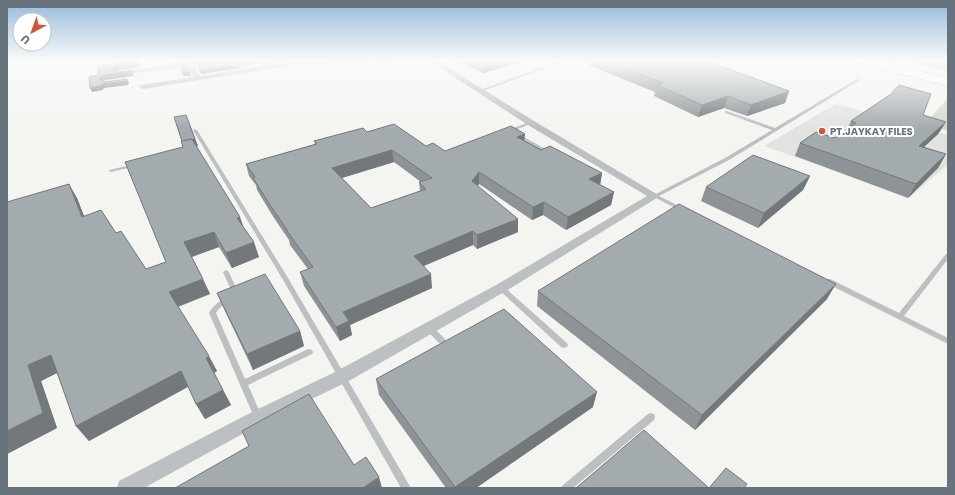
<svg xmlns="http://www.w3.org/2000/svg" width="955" height="495" font-family="Poppins,sans-serif">
<rect width="100%" height="100%" fill="#f4f4f1"/>
<path fill="#e2e3e1" d="M836,104L948,135V168L945,167L910,197L764,146Z"/>
<path fill="#d4d9d1" d="M947,99L948,131L925,124Z"/>
<g fill="none" stroke-linecap="round" stroke-linejoin="round">
<path fill="#b7c0c4" fill-rule="evenodd" d="M913,60H935L948,63V71L914,63Z"/>
<defs>
<path id="highway" d="M857,60H877L948,78V86L859,63Z"/>
</defs>
<use href="#highway" stroke="#b0b3b6" stroke-width="1"/>
<g fill="#bcc0c2" fill-rule="evenodd">
<path d="M562,60H567L480,92L477,91Z"/>
<path d="M857,79L860,80L729,160L659,196L685,209L686,210L685,211H681L652,196L725,158L772,130L725,113V111H727L775,128Z"/>
<path d="M529,122L533,123L510,132L506,131Z"/>
<path d="M193,129L197,130L288,278L411,488H401L282,278L193,130Z"/>
<path d="M516,135H520L551,152L549,153H547L516,137Z"/>
<path d="M135,164L137,165V166L111,172L109,171V170Z"/>
<path d="M948,253V259L904,316L948,338V344L826,283L825,281L826,279H830L899,313L946,254Z"/>
<path d="M226,270L229,272L237,290C232,300 222,304 216,313L245,379L306,350L309,349L312,350L313,352L312,354L248,385L262,417L261,420L258,421L255,420L254,417L209,313C214,303 225,299 231,290L223,272Z"/>
<path d="M499,286H503L567,343L568,345L567,347L564,348L561,347L499,290L498,288Z"/>
<path d="M429,325L432,326L452,346L453,348L452,350L449,351L446,350L426,330L425,328L426,326Z"/>
<path d="M651,413L654,414L655,417L654,420L573,488H561L563,485L648,414Z"/>
</g>
<g fill="#bcc0c2" fill-rule="evenodd">
<path d="M203,60H221L218,62L196,65L197,70L200,76L263,66L261,63L253,62L250,60H267L269,65L299,60H374L371,62L299,64L143,89L139,87L140,85L194,77L189,70L190,66L118,75L114,73L118,71Z"/>
<path d="M428,60H436L534,121L660,196L506,291L347,382L264,422L144,488H117L119,481L252,412L335,372L496,285L647,196L528,125Z"/>
</g>
<use href="#highway" fill="#fff" fill-rule="evenodd"/>
</g>
<g fill="#8d9396" fill-rule="evenodd">
<path d="M377,60H396L381,63Z"/>
<path d="M454,60H518V63L483,73Z"/>
<path d="M588,60H708L707,61L789,91L785,103L747,116L724,108L698,117L654,96L655,92L588,65Z"/>
<path d="M188,68V70L190,73L191,76H183L182,73Z"/>
<path d="M186,115L198,146H196L243,227L259,257L232,268L219,247L192,257L210,294L178,307L217,371L214,373L231,405L205,419L196,404L188,387L89,441L76,426L57,373L41,381L57,428L7,454V202L77,198L84,216L116,233L146,269L166,262L183,147Z"/>
<path d="M923,115L946,122L938,134L924,147L946,154L938,168L908,198L795,156L800,143L835,138L847,129L851,121Z"/>
<path d="M367,132L445,151L525,141L541,150L602,173L600,185L614,192L611,205L566,230L543,215L532,220L479,184L478,186L518,232L477,249L473,245L424,266L432,288L350,325L352,335L340,341L304,286L300,272L308,269L290,245L289,240L274,218L257,190L256,185L249,176L246,164L315,144L314,141ZM394,162L421,182H419L420,191L371,208L342,178Z"/>
<path d="M810,176L803,190L758,228L701,201L706,187Z"/>
<path d="M538,291L827,299L695,430L537,306Z"/>
<path d="M217,293L300,331L304,346L253,370L224,309Z"/>
<path d="M376,379L593,407L476,488H446L379,395Z"/>
</g>
<g fill="#73787a">
<path d="M138,60H140V67L118,70L113,72L111,68L116,65Z"/>
<path d="M381,60H396L381,63Z"/>
<path d="M509,60H518V63L483,73V67Z"/>
<path d="M257,61V64L239,66L240,68L201,74L200,71L238,63Z"/>
<path d="M132,71L134,76L106,80L101,82L99,78L104,75Z"/>
<path d="M127,79L129,83L128,85L104,88L103,90L92,92L90,88L102,84Z"/>
<path d="M789,91L785,103L747,116L751,105Z"/>
<path d="M728,96L724,108L698,117L702,105Z"/>
<path d="M946,122L938,134L911,159L919,146Z"/>
<path d="M525,134L524,145L517,137Z"/>
<path d="M195,139L198,146L185,149L182,142Z"/>
<path d="M392,150L394,162L335,180L332,168Z"/>
<path d="M946,154L938,168L908,198L916,184Z"/>
<path d="M479,172V184L472,194V181Z"/>
<path d="M602,173L600,186L589,179Z"/>
<path d="M810,176L803,190L758,228L764,213Z"/>
<path d="M69,184L77,198L90,232L82,217Z"/>
<path d="M614,192L611,205L566,230L568,217Z"/>
<path d="M544,202L543,215L532,220L533,207Z"/>
<path d="M240,217L245,231L237,218Z"/>
<path d="M518,219V232L477,249V235Z"/>
<path d="M473,231V245L416,269L414,256Z"/>
<path d="M214,232L219,247L191,257L184,242Z"/>
<path d="M254,242L259,257L232,268L226,253Z"/>
<path d="M431,274L432,288L350,325L352,335L340,341L336,327L343,312Z"/>
<path d="M203,279L210,294L176,307L169,292Z"/>
<path d="M836,284L827,299L695,430L702,415Z"/>
<path d="M300,331L304,346L253,370L247,354Z"/>
<path d="M51,355L63,370L41,381L57,428L7,454V431L28,365Z"/>
<path d="M209,356L217,371L214,373L206,358Z"/>
<path d="M181,371L189,386L89,441L76,426Z"/>
<path d="M223,390L231,405L205,419L196,404Z"/>
<path d="M597,392L593,407L476,488H455V487Z"/>
<path d="M379,477L382,488H363Z"/>
</g>
<g fill="#a4abaf" stroke="#73787a" fill-rule="evenodd">
<path d="M116,60H138V63L116,65L111,68L116,72L132,71L104,75L99,78L104,82L127,79L126,81L102,84L101,86L90,88L89,77L98,75L99,66L115,64Z"/>
<path d="M217,60H251L257,61L238,63L239,65L200,71L197,63Z"/>
<path d="M467,60H509L483,67Z"/>
<path d="M604,60H704L789,91L751,105L728,96L702,105L657,85L663,83Z"/>
<path d="M182,65H187V68L190,73H182Z"/>
<path d="M899,85L931,94L923,115L946,122L919,146L946,154L916,184L800,143L816,132L835,138L856,123L851,121L891,94Z"/>
<path d="M186,115L195,139L192,140V139L182,141L174,117Z"/>
<path d="M394,124L426,146L433,143L445,151L511,126L525,134L517,137L541,150L550,146L602,173L589,179L614,192L568,217L544,202L533,207L479,172L472,181L518,219L477,235L473,231L414,256L431,274L343,312L349,321L336,327L300,272L313,267L287,231H288L270,205L253,178L255,177L246,164L317,144L314,141L363,128L367,132ZM392,150L432,178L419,182L426,189L371,208L332,168Z"/>
<path d="M192,139L240,217L237,218L254,242L226,253L214,232L184,242L203,279L169,292L209,356L206,358L223,390L196,404L181,371L76,426L51,355L28,365L43,413L7,431V202L69,184L82,217L101,210L116,233L121,231L146,269L166,262L125,162L183,147L181,141Z"/>
<path d="M753,155L810,176L764,213L706,187Z"/>
<path d="M679,204L836,284L702,415L538,291Z"/>
<path d="M265,274L300,331L247,354L217,293Z"/>
<path d="M504,309L597,392L455,487L376,379Z"/>
<path d="M309,394L354,465L366,457L379,477L363,488H175L249,446L242,431Z"/>
<path d="M644,430L709,488L726,468L747,484L744,488H576Z"/>
</g>
<linearGradient id="sky" x2="0" y2="1"><stop stop-color="#94b9da"/><stop offset="0.47" stop-color="#fafaf9"/><stop offset="1" stop-color="#fafaf9" stop-opacity="0"/></linearGradient>
<rect width="955" height="129" fill="url(#sky)"/>
<circle fill="#cd5938" stroke="#fff" stroke-width="1.5" cx="822" cy="131" r="4"/>
<g text-anchor="middle" stroke-width="4" stroke-linejoin="round" paint-order="stroke">
<g font-size="10" font-weight="bold" fill="#67747e" stroke="#fff" text-anchor="start">
<text x="830" y="135">PT.JAYKAY FILES</text>
</g>
</g>
<rect width="955" height="495" fill="none" stroke="#67747e" stroke-width="16"/>
<g transform="translate(32 32) rotate(221)"><circle r="19" fill="#ffffff" stroke="#c2c7cb"/>
<path d="M0-3L7 15L0 10L-7 15Z" fill="#cd5938"/>
<text y="-6" font-size="11" font-weight="bold" text-anchor="middle" fill="#67747e">U</text>
</g>
</svg>
